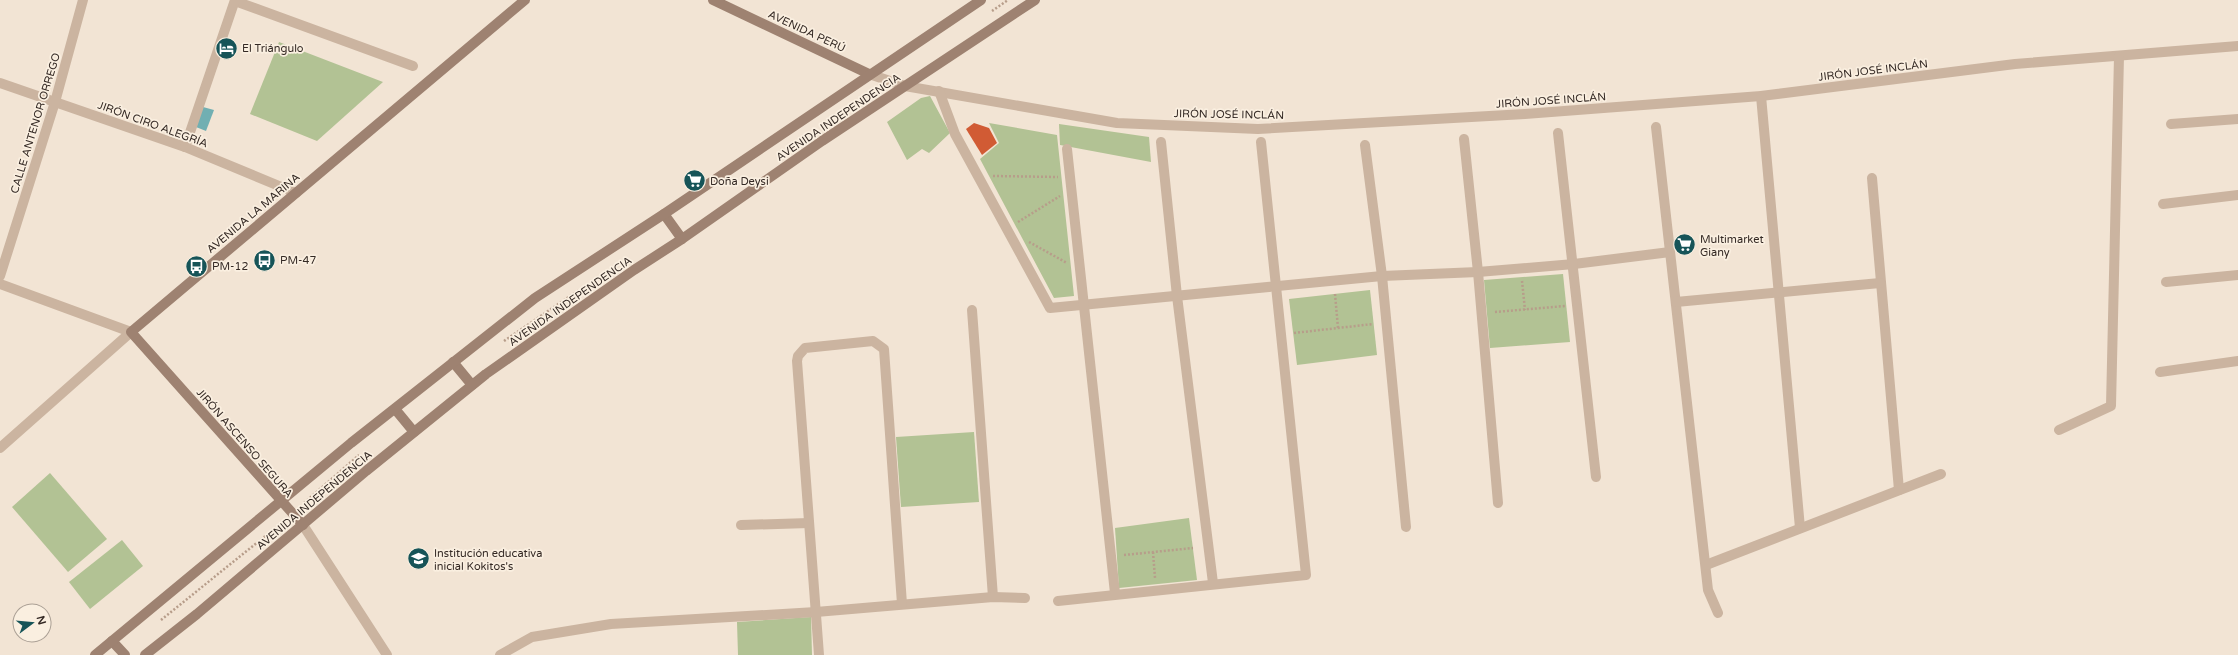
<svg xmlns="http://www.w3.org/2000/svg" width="2238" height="655" font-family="'Varela Round',sans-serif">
<rect width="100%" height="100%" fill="#f2e4d4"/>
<g fill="#b2c294">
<path d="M279,42L383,82L317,141L250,114Z"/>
<path d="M930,96L950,133L929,153L922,149L907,160L887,122L921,98Z"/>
<path d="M989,123L1057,135L1074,296L1054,298L980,159L999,143Z"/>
<path d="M1059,124L1149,137L1151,162L1060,145Z"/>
<path d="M1563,274L1570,342L1490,348L1484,280Z"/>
<path d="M1370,290L1377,355L1297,365L1289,299Z"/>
<path d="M974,432L979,502L901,507L896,437Z"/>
<path d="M50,473L107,539L68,572L12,507Z"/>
<path d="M1189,518L1197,580L1119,588L1115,528Z"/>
<path d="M122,540L143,566L90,609L69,582Z"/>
<path d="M811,617L812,655H738L737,622Z"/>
</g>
<path fill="#71afb2" d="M203,107L214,110L206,131L196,127Z"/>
<path fill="#d15b34" d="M974,123L989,128L997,143L982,155L966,129Z"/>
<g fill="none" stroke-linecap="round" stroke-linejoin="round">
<g stroke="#b79d8a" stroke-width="2.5" stroke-dasharray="2 2" stroke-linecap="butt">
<path d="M992,11L1008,0"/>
<path d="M993,176L1058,177"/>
<path d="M1018,222L1060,196"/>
<path d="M1029,242L1067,263"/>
<path d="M1522,281L1525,310"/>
<path d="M1335,294L1338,328"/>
<path d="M1495,312L1565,306"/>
<path d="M1294,333L1373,324"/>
<path d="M504,341L579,290"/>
<path d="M304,503L359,455"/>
<path d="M1153,552L1155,578"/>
<path d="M1124,555L1193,548"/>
<path d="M161,620L274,529"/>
</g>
<g stroke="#cbb4a0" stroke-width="10">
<path d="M235,1L413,66"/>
<path d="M869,74L905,86L1117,123L1258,129L1525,114L1761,96L2015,64L2238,46"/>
<path d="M0,83L185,147L296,193"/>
<path d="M939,91L955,134L1050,308L1382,276L1478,272L1574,264L1670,252"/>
<path d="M1761,96L1800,528"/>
<path d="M2171,124L2238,119"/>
<path d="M1656,127L1708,590L1718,613"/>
<path d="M1558,133L1596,477"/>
<path d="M1464,139L1478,272L1498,503"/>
<path d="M1161,142L1177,296L1213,583"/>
<path d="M1365,145L1382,276L1406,527"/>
<path d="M185,147L235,0"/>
<path d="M1067,149L1115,593"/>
<path d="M1872,178L1899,490"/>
<path d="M2163,204L2238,195"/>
<path d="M0,276L55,102L83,0"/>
<path d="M2166,282L2238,275"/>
<path d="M0,284L131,332"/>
<path d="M1676,302L1880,283"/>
<path d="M972,310L993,597"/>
<path d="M2160,372L2238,361"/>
<path d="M2059,430L2111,406L2119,56"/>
<path d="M0,448L131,332"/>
<path d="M303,525L387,655"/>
<path d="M741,525L809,523"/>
<path d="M1706,565L1941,474"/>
<path d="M1058,601L1306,575L1261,142"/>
<path d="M500,655L532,637L611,624L816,612L993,597L1025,598"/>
<path d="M819,655L797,361L798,356L805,348L873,341L884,349L902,604"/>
</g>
<g stroke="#9e8271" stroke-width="10">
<path d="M713,0L869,74"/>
<path d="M664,214L682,239"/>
<path d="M453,362L472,385"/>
<path d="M395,409L414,432"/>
<path d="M303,525L131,332L525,0"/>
<path d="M112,641L125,655"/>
<path d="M95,655L351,443L535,298L664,214L981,0"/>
<path d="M145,655L197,614L366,471L486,374L634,270L682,239L822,141L1035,0"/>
</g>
</g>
<defs>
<symbol id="hotel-disc" viewBox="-11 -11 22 22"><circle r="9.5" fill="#165458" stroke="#faefe0"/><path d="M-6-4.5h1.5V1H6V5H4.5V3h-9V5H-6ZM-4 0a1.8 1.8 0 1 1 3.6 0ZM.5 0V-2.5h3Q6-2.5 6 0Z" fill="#fff"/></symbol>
<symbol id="supermarket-disc" viewBox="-11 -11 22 22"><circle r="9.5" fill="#165458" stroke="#faefe0"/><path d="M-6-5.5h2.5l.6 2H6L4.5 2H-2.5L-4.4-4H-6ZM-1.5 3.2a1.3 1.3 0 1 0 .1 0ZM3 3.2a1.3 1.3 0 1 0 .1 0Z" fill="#fff"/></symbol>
<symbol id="bus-disc" viewBox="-11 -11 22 22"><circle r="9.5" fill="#165458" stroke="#faefe0"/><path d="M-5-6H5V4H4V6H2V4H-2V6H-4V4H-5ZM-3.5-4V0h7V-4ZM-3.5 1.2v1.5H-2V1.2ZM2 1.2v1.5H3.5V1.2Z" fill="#fff"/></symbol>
<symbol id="school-disc" viewBox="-11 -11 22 22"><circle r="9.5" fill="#165458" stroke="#faefe0"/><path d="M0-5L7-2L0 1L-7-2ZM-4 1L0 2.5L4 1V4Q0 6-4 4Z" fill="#fff"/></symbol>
</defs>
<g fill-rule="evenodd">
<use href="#hotel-disc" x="214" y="36" width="25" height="25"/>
<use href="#supermarket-disc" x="682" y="168" width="25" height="25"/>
<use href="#supermarket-disc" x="1672" y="232" width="25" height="25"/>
<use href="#bus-disc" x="252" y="248" width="25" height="25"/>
<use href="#bus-disc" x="184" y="254" width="25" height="25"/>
<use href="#school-disc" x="406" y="546" width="25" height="25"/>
</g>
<g text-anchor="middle" stroke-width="3.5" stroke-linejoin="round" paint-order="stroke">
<g font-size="11" fill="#342924" stroke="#faefe0">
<text transform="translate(807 31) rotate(25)" y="4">AVENIDA PERÚ</text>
<text transform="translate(1873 70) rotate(-7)" y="4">JIRÓN JOSÉ INCLÁN</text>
<text transform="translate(1551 100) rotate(-4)" y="4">JIRÓN JOSÉ INCLÁN</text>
<text transform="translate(1229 114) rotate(1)" y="4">JIRÓN JOSÉ INCLÁN</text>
<text transform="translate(838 117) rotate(-34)" y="4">AVENIDA INDEPENDENCIA</text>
<text transform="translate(35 123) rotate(-73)" y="4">CALLE ANTENOR ORREGO</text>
<text transform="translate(153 124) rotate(20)" y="4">JIRÓN CIRO ALEGRÍA</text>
<text transform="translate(253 213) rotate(-40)" y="4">AVENIDA LA MARINA</text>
<text transform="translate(570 301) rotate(-35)" y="4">AVENIDA INDEPENDENCIA</text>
<text transform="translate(245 443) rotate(49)" y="4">JIRÓN ASCENSO SEGURA</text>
<text transform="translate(314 500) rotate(-40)" y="4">AVENIDA INDEPENDENCIA</text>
</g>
<g font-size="11" fill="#342924" stroke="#faefe0" text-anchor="start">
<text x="242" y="52">El Triángulo</text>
<text x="710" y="185">Doña Deysi</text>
<text x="1700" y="243">Multimarket<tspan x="1700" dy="13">Giany</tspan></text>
<text x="280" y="264">PM-47</text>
<text x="212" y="270">PM-12</text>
<text x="434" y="557">Institución educativa<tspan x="434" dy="13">inicial Kokitos's</tspan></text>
</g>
</g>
<g transform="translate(32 623) rotate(74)"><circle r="19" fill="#faefe0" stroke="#aba095"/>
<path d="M0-3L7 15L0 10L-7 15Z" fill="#165458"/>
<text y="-6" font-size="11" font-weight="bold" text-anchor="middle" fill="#342924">N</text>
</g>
</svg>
